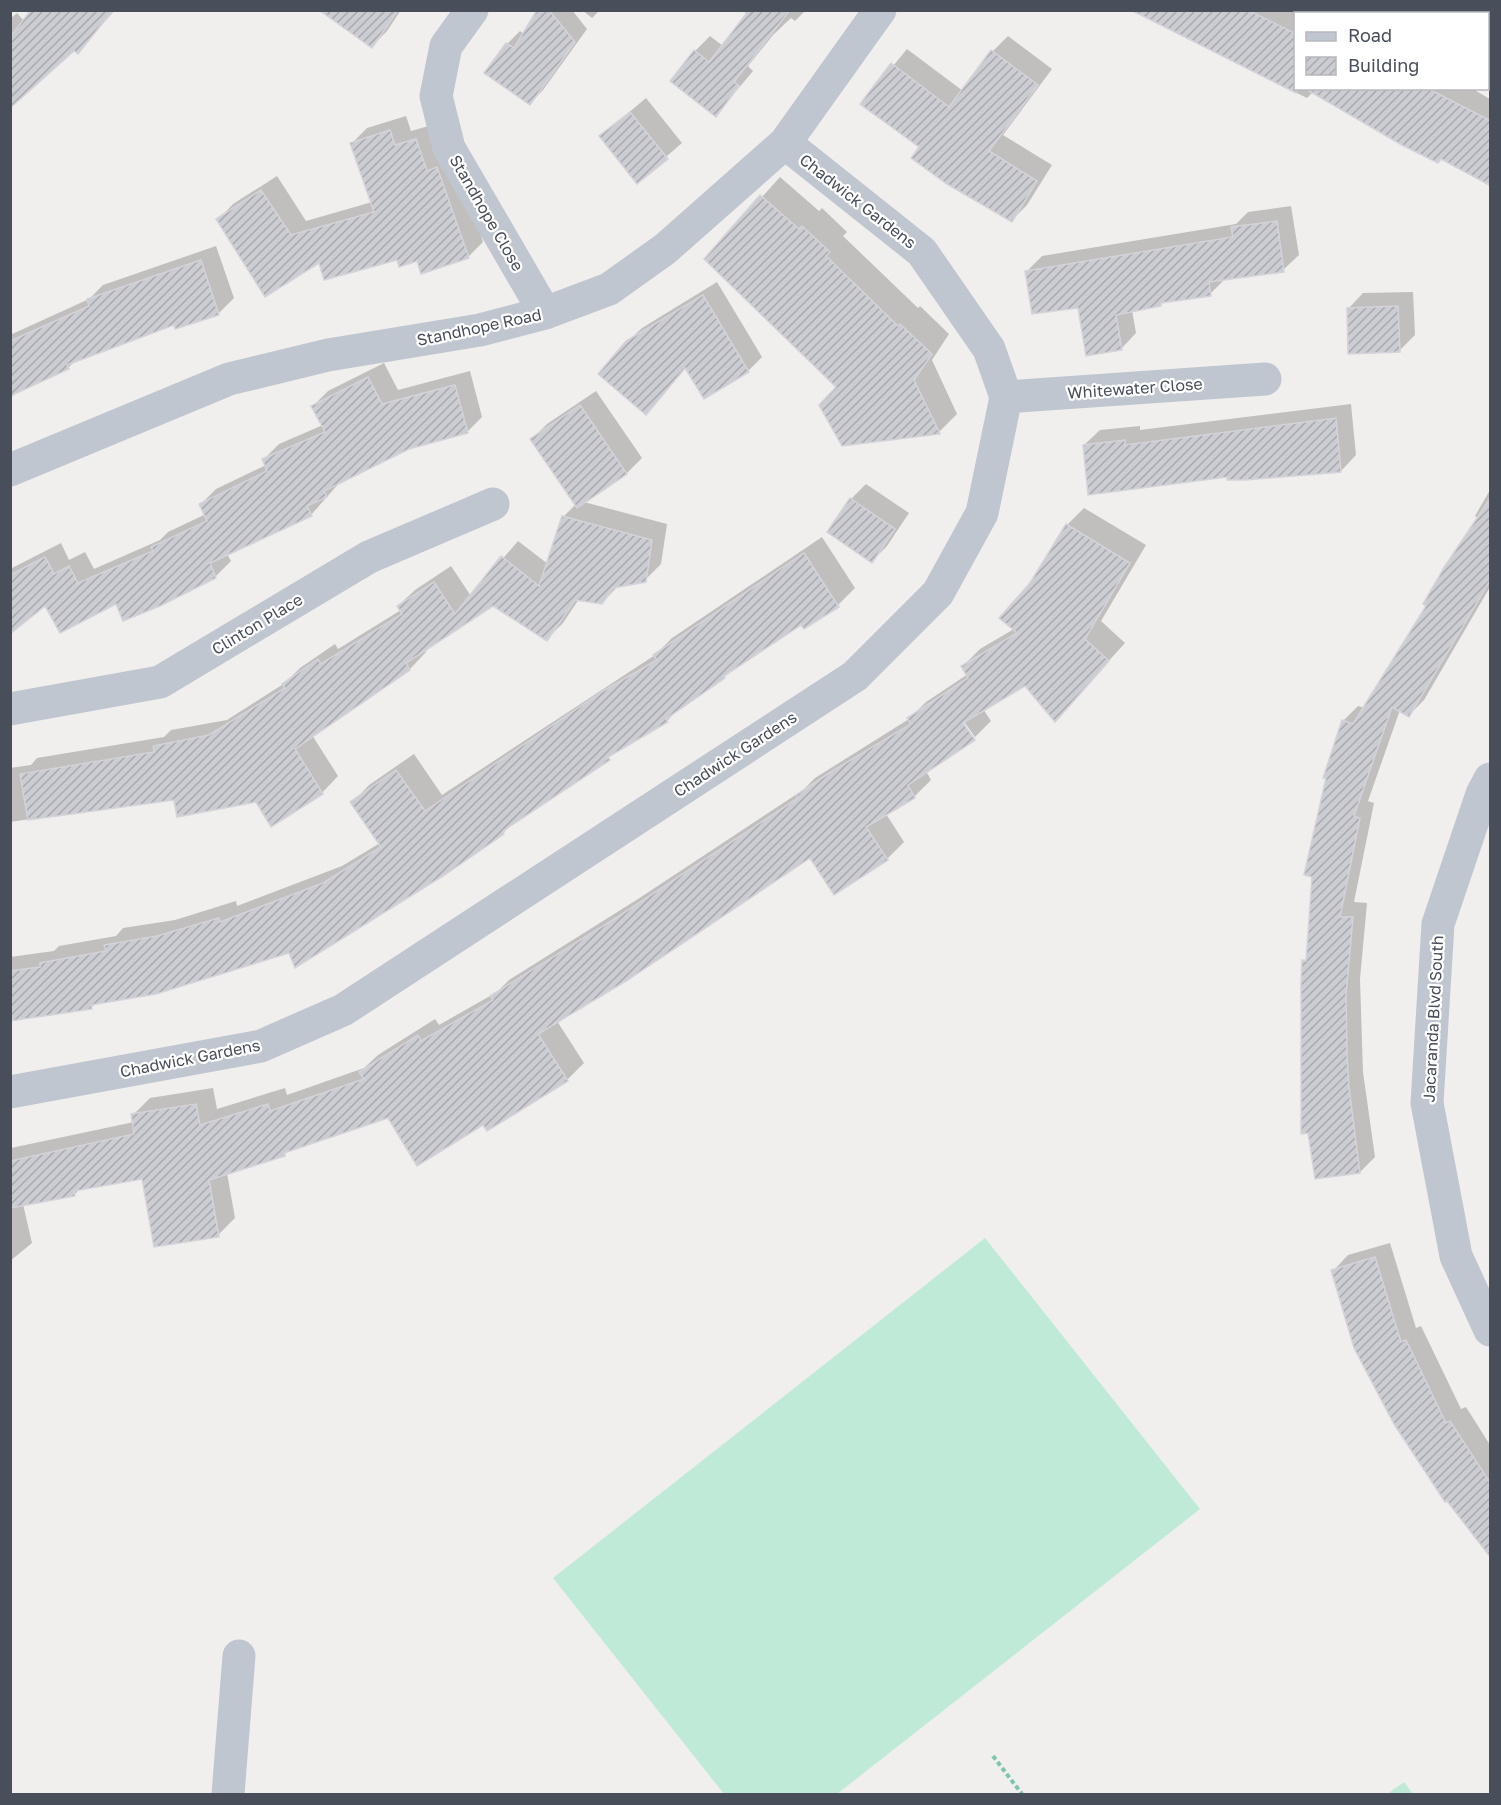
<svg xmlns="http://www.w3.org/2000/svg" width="1501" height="1805" font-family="'Golos Text',sans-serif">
<defs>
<pattern id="building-hatch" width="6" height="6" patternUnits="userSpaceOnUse" patternTransform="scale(1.5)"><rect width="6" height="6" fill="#ccccd3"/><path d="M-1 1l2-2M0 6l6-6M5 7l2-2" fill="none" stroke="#a8a8ae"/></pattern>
</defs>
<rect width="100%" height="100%" fill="#f0efee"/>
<g fill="#c0ead8">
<path d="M985,1238L1200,1509L837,1794H724L553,1578Z"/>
<path d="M1404,1782L1413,1794H1387Z"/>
</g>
<g fill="#0003" fill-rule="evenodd">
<path d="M33,10H115L78,52L74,49L10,96V19L17,13L24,21Z"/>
<path d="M333,10H401L387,31L372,46Z"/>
<path d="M539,10H572L587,29L543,90L530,103L507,44L520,31L524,34Z"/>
<path d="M582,10H600L592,18Z"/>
<path d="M742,10H806L795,21L791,18L773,35L748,66L753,71L716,115L695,51L710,36L723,46L748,15Z"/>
<path d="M1131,10H1294L1301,14H1296V88H1471L1490,99V184L1313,92L1307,98Z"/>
<path d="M1008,36L1052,69L1003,135L1052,165L1027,205L1012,220L921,146L862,104L907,49L963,91L993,51Z"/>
<path d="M646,98L682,143L637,182L601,136Z"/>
<path d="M406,116L411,131L432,125L470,199L483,242L468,257L320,260L218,220L233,204L277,176L306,221L372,202L352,143L367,128Z"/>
<path d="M780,177L819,211L822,208L847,232L843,236L918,308L920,306L949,334L932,360L957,414L939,432L838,387L706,259Z"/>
<path d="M1291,206L1299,255L1283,270L1226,278L1210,294L1164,301L1161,305L1132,310L1136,333L1121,349L1079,306L1027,271L1042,256L1236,224L1248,212Z"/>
<path d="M216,246L234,298L218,314L175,323L76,360L68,368L24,388L10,398V335L89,299L103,285Z"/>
<path d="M717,282L762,357L748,371L687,367L646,413L627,342L642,328Z"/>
<path d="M1413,292L1415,335L1400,350L1348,309L1363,293Z"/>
<path d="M384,363L398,390L470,371L482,417L467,432L409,447L341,481L311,515L227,554L231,561L216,576L124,619L117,602L46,604L10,633V569L61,543L69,560L85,552L94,569L160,540L168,532L206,514L201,504L216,489L266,465L264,459L279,444L323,425L313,406L328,391Z"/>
<path d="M596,391L642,458L627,473L584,502L667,524L661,564L645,580L619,585L602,603L579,599L563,623L547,639L493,604L424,649L426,652L410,669L312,735L338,776L322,793L256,800L175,798L10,822V768L31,765L37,758L164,737L171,730L227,720L285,683L300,668L335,644L338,649L401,610L398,606L415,590L451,566L471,596L518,541L548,564L563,517L576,504L532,439L547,424Z"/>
<path d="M1351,404L1356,455L1341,471L1228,475L1084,445L1100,430L1140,426V430Z"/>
<path d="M866,484L909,513L887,546L872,561L851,499Z"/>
<path d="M1490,490V587L1424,700L1409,715L1400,710L1368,801L1374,803L1354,902L1367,903L1360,979L1363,1072L1375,1157L1360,1172L1304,961L1308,957L1343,721L1358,706L1365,708L1478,518L1475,516Z"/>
<path d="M1084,508L1146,545L1101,621L1125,643L1055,720L1025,684L983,709L991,721L974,738L926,771L931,780L914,797L886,814L904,842L887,859L810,856L557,1021L584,1063L567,1080L488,1129L484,1123L388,1116L289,1150L284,1155L227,1173L235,1218L218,1235L143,1178L80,1189L75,1194L23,1204L32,1243L10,1261V1145L11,1148L134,1122L133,1115L150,1098L213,1088L217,1109L285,1088L287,1095L364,1068L378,1055L435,1019L439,1025L497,992L509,980L638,899L803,790L815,778L909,719L926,702L968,674L963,666L980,649L1014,629L1031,584L1067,525ZM960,716L975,737H971L958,717Z"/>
<path d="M822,537L855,588L838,605L805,627L802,622L732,669L681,706L667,721L617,750L516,820L503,833L290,951L96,1003L91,1008L10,1020V957L54,951L59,946L116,936L123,928L175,920L236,901L237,906L342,866L380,843L352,803L369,785L414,754L442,795L655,655L672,638Z"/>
<path d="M1390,1243L1416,1328L1421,1326L1461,1409L1466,1407L1490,1445V1556L1333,1271L1348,1255Z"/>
</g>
<g fill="url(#building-hatch)" stroke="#d3d3d9" stroke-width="1.5">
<path d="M31,10H113L78,54L74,51L10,108V37Z"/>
<path d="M319,10H398L372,48Z"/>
<path d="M537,10H549L575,42L530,105L484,73L506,43L514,48Z"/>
<path d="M749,10H790L734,82L739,86L716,117L670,81L694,50L709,62Z"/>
<path d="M1131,10H1248L1296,34V93Z"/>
<path d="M991,50L1038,85L989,151L1037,181L1012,222L947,184L911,158L919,147L860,104L891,63L949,107Z"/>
<path d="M1304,88H1427L1491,121V186L1441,159L1438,163L1400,144Z"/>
<path d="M630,112L668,159L637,184L599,136Z"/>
<path d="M390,130L395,145L416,139L427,171L437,167L469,258L421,274L417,261L399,267L397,260L324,280L319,263L265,297L216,219L261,190L291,235L374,212L350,143Z"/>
<path d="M760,195L799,229L802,226L830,252L826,256L898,326L900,324L932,354L914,380L940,434L842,446L819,405L836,387L704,259Z"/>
<path d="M1277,221L1284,272L1209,282L1211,296L1161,303V306L1116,315L1122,350L1086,356L1078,308L1032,314L1025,271L1233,237L1231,227Z"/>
<path d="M201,260L219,315L175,329L174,325L67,365L69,369L10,396V341L89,306L87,299Z"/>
<path d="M703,295L749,372L704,399L685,368L646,415L598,374L626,341Z"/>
<path d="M1398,306L1400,352L1348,354L1347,308Z"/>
<path d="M368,377L382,404L455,385L468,433L409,449L324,491L327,497L307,506L312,516L210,563L216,578L160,606L123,621L116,604L60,633L45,606L10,634V575L45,557L54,574L69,566L78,583L153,551L151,547L207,521L199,504L267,471L262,459L325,432L311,406Z"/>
<path d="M580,405L627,474L577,508L530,439Z"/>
<path d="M1336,418L1341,472L1245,480H1227V477L1088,495L1083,445L1125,440V445Z"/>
<path d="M1491,497V579L1409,717L1392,707L1354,816L1360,818L1340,917H1353L1346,995L1347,1055L1349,1088L1360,1173L1315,1179L1308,1133L1301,1134V983L1302,960L1306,961L1312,877L1304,875L1326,778H1323L1342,720L1353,724L1426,606L1423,604L1445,566Z"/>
<path d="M850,498L895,529L872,563L827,532Z"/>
<path d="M562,516L652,540L646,582L613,588L602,604L575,600L547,641L493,606L406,663L410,670L295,749L323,794L271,827L256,802L177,817L174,800L28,820L20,774L154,752L153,746L209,735L285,688L282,684L318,659L321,664L402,614L397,606L434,582L455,614L501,556L539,586Z"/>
<path d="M1066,524L1130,563L1085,639L1109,661L1055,722L1025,686L963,723L975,740L908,785L915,798L866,827L888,860L834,895L810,858L626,981L538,1034L568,1081L487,1131L483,1125L417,1166L388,1118L284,1153L285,1156L209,1180L219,1237L154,1247L142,1179L74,1191L75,1196L10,1208V1161L134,1134L131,1114L196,1104L200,1125L268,1104L270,1111L364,1079L359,1072L418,1035L421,1041L493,1000L490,996L619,916L798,798L796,795L834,770L911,724L907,718L968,678L961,666L1017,633L999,618L1030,583Z"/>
<path d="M804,553L839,607L804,629L801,625L724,676L725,678L666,719L668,722L608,757L610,760L503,831L504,834L446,874L295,968L289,953L156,994L91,1005L92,1009L10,1021V971L40,967V963L106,951L104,945L157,936L219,918L220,922L323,883L381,847L350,802L396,770L425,811L603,691L657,660L653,655Z"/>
<path d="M1375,1257L1401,1342L1406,1340L1446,1423L1450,1421L1491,1484V1558L1447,1501L1445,1502L1394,1424L1354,1348L1331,1270Z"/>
</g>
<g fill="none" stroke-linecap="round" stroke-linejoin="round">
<path stroke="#7cc5af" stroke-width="4" stroke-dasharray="4.5 3" stroke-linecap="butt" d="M993,1756L1022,1794"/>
<g stroke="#c0c6cf" stroke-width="33">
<path d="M472,10L446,46L436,96L449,148L545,313"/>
<path d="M1407,10L1413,14"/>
<path d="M1488,48L1490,50"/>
<path d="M1006,397L1265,379"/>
<path d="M10,470L229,379L328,355L480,330L545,313L609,289L665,249L785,143L880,10"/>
<path d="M10,709L160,682L369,557L493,504"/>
<path d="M1490,779L1482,794L1438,924L1427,1103L1456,1256L1490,1330"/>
<path d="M10,1092L261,1046L343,1010L855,676L938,593L982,513L1006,397L989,349L922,252L785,143"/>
<path d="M228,1794L239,1656"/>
</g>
</g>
<g text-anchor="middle" stroke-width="4.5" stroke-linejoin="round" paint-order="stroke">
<g font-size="16" fill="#484e5a" stroke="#fff">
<text transform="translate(858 201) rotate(38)" y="6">Chadwick Gardens</text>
<text transform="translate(487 213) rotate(60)" y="6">Standhope Close</text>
<text transform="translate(479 327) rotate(-12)" y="6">Standhope Road</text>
<text transform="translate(1135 388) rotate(-4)" y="6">Whitewater Close</text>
<text transform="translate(257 624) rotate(-31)" y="6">Clinton Place</text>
<text transform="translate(735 754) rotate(-33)" y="6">Chadwick Gardens</text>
<text transform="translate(1433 1019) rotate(-87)" y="6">Jacaranda Blvd South</text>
<text transform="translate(190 1058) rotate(-11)" y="6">Chadwick Gardens</text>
</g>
</g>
<rect width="1501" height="1805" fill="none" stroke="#484e5a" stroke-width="24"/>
<rect x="1294" y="12" width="195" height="78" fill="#ffffff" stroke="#b6b8bd" stroke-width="1.5"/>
<rect x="1306" y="32" width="30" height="9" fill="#c0c6cf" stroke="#b6b8bd" stroke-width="1.5"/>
<text x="1348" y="42" font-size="18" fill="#484e5a">Road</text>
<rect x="1306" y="57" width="30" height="18" fill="url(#building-hatch)" stroke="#b6b8bd" stroke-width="1.5"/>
<text x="1348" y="72" font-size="18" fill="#484e5a">Building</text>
</svg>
